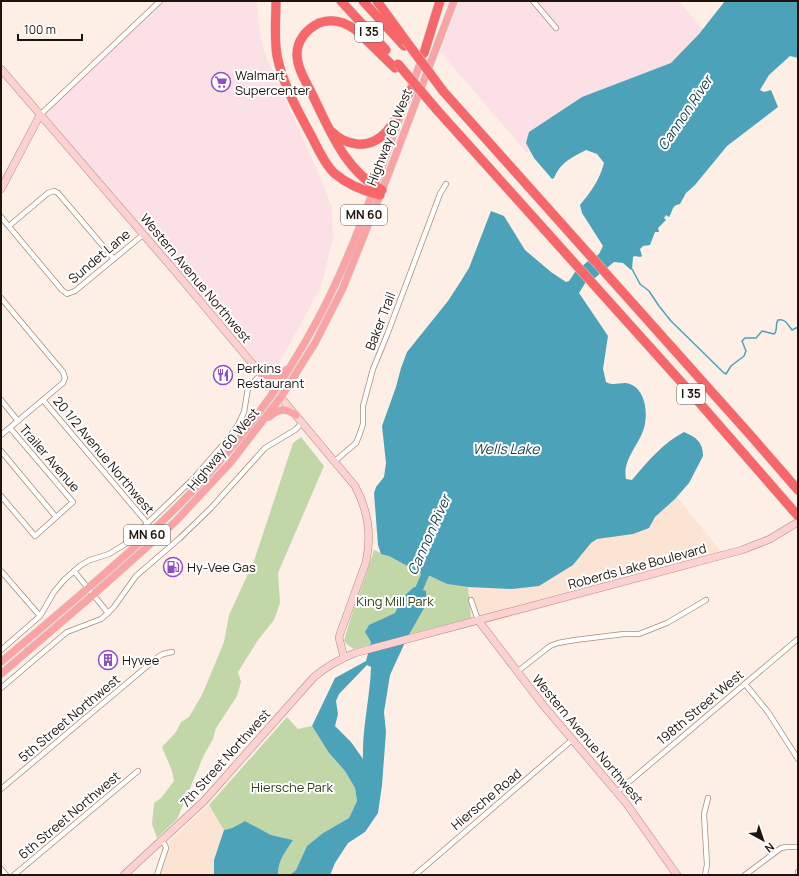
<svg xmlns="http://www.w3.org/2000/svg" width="799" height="876" font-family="Manrope,sans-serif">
<rect width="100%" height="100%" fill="#fdefe6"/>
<g fill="#fbe0e5">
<path d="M165,1H257L259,27L264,52L321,179L332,207L333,238L321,287L277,367L264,369L44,115Z"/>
<path d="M459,1H679L709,37L607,128L527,153L440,52Z"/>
</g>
<g fill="#fce4d4">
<path d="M672,491L722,553L696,560L697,567L484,624L471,618L468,587Z"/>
<path d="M209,805L224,830L220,869L224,875H159L170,847L169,842Z"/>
</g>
<g fill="#c2d7a8">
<path d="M301,437L324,466L278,573L280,603L274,620L258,640L238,672L241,682L237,696L216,728L213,739L204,755L177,819L157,838L152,824L154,803L161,798L174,781L172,771L162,747L176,732L181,722L189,717L202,695L224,642L229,615L254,561L293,443Z"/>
<path d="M374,550L389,556L418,572L424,576H430L447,584L468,587L471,618L354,649L349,646L344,641C352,610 365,581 374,550Z"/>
<path d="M287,717L298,729L312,726L329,753L345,771L355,788L357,801L349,818L323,833L307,846L296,870L290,875H279L278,874C278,860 286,851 293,840L271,835L245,821L232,828L224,830L209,805Z"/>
</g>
<g fill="#4ca3b9" fill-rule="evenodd">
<path d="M725,1H798V58L790,56L769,75L760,90L764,92L771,90L778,107L727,146L695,185L686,193L680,204C671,205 673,212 669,217L666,215L664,218L666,220L658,228L659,232H655L650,245L643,246L640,249L642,256L640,257L635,256L633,257L632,269L631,270L623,263L614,262L590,282L587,280L579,293L600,324L608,336L603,369L606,382C615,387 622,381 630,384C646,390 648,414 644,428C639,445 622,460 626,479L632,480C647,462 663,443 684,432C696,437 703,442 703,456L689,483L675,499L655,517L649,528L633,534L597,539L591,543L573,565L539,586L512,589L468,587L447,584L430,576H424L418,572L389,556L381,554L378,545L374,493L376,487L384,477L386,463L382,426L396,387L401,368L407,352L448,301L459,284L469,268L491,211L504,216L525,250L551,272L566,282L569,281L575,272L587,262L599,254L603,246L582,213L580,205C591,192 600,179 604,163L597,154L586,150C571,158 561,162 554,178L552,179L534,158L526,143L529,132L582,97L671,63L699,34Z"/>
<path d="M414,587L426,591L427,603L407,638L390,675L384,712L386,732L382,785L378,813L365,832L348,843L335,863L330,875H290L296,870L307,846L323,833L349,818L357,801L355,788L345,771L329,753L312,726L335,678L366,661L371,642L365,632L369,625L395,613L403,597ZM367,665L371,667C370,698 362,728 363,759L351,742L335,726L338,714L336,701L339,694Z"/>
<path d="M245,821L271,835L293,840C286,851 278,860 278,874L279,875H214V860L224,830L232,828Z"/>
</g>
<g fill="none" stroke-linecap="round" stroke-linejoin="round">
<path stroke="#4ca3b9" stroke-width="1.5" d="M632,269L640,284L649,291L659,306L671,321L724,373L726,374L731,366L744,356L746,351L742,341L745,338H756L762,331L774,334C778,331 775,324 778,320C785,318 788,325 792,330L798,327"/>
<path stroke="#4ca3b9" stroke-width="8" d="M414,597L419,589L428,568"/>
<defs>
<g id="street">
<path d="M533,1L556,28"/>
<path d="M40,115L160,1"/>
<path d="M1,217L62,290L67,294L75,291L144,234"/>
<path d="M9,226L48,193L54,191L58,193L114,259"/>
<path d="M1,298L63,372L65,378L63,383L1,435"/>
<path d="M1,400L18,421"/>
<path d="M43,400L148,524"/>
<path d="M1,451L56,517"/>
<path d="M335,461L356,443L359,436L363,424V406L373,369L387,335L440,194L446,184"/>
<path d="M1,496L35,536L73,502L10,428"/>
<path d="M1,571L40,616"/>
<path d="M74,571L108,613"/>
<path d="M471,600L478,620"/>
<path d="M1,650L40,616L54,592L64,580L81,565L90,560L109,554L127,543L193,479L228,439L238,425L244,412L248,388L261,374"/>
<path d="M517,672L550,646L558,643L575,640L624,634H639L667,623L706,600"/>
<path d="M745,684L768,712L798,759"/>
<path d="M1,688L67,632L101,619L108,613L114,607L136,576L180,538L211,508L265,448L295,430L302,423"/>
<path d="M1,789L158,657L163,654L172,652"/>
<path d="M617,792L798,639"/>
<path d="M1,869L6,875"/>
<path d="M14,875L138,771"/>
<path d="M157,875L166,848L165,845L162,841"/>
<path d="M415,875L572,740"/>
<path d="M705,875L707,865L704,814L708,798"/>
<path d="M745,875L781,848L787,847H798"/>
<path d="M798,875V872"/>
</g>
<g id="secondary">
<path d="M1,69L174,270L355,486C368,510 372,535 366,562L340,634L339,638L344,657"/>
<path d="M1,189L40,115"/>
<path d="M478,620L543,705L626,803L677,875"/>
<path d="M124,875L204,801L314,677C327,666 340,659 355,653L742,550L770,539L798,522"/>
</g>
<g id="primary">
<path d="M412,86L422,58"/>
<path d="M261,374C271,378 278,378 286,370"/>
<path d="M269,417C279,408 285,408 296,415"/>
<path d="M1,662C52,619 104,576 153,530C219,469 277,397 319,317C353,253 376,182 401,114"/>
<path d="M1,674L93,595L175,522L230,463L281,397L315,343L343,288L390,170L454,1"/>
</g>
<g id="highway">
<path d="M276,1C276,19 274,38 277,56C283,85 298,111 312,137C318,149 324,163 334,173C348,185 363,191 380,195"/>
<path d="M341,1L386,50"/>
<path d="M363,1L404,46"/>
<path d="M377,1L406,41"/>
<path d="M424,53L440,1"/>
<path d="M443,91L752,437L798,490"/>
<path d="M437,110L683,384L798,516"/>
<path d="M332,132C339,139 347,143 357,144C388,147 399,111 411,89"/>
<path d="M382,190C346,172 330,131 313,96C307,83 297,69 297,54C297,40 307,29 319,23C332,18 345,22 356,30L395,68"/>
</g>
</defs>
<use href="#street" stroke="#aa8c77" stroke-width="6"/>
<use href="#secondary" stroke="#aa8c77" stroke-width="8"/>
<use href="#primary" stroke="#d2d0ce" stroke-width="8"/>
<use href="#highway" stroke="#d2d0ce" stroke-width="10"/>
<use href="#street" stroke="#fff" stroke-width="4.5"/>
<use href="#secondary" stroke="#fdd1d2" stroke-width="7"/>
<use href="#primary" stroke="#faa3a5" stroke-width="7"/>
<use href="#highway" stroke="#f76669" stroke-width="9"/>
<defs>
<g id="highway-bridge">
<path d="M406,41L443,91"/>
<path d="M398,64L437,110"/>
</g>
</defs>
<use href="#highway-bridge" stroke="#d2d0ce" stroke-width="10" stroke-linecap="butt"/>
<use href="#highway-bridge" stroke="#f76669" stroke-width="9"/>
</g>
<defs>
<symbol id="supermarket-ring" viewBox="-11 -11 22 22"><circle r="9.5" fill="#fff" stroke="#8f4ec4" stroke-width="1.5"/><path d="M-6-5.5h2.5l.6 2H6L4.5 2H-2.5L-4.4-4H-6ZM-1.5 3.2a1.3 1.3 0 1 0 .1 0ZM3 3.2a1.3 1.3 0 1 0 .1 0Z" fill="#8f4ec4"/></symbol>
<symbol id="restaurant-ring" viewBox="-11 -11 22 22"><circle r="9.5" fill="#fff" stroke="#8f4ec4" stroke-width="1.5"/><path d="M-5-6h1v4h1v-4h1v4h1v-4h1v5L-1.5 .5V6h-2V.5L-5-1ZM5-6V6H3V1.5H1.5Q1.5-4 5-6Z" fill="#8f4ec4"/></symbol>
<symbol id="fuel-ring" viewBox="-11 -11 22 22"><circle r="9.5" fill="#fff" stroke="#8f4ec4" stroke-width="1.5"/><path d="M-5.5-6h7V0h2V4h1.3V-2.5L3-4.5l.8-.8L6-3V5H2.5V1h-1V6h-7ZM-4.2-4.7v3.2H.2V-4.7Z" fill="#8f4ec4"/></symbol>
<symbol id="building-ring" viewBox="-11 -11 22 22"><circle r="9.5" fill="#fff" stroke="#8f4ec4" stroke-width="1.5"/><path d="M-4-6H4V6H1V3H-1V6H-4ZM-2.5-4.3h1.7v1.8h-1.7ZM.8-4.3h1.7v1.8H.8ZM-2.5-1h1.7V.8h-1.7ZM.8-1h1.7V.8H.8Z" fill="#8f4ec4"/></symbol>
</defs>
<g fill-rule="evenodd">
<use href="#supermarket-ring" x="210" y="71" width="22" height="22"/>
<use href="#restaurant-ring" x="212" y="364" width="22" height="22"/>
<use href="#fuel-ring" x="162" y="556" width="22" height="22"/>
<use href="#building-ring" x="97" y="649" width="22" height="22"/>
</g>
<g text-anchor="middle" stroke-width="4" stroke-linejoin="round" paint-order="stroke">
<g fill="#fff" stroke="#625a55" stroke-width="1">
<rect x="355" y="22" width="28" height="20" rx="3"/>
<rect x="341" y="205" width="46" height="20" rx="3"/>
<rect x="677" y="384" width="28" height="20" rx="3"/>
<rect x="124" y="525" width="46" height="20" rx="3"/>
</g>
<g font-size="12" font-weight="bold" fill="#1f140c">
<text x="369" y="36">I 35</text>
<text x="364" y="219">MN 60</text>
<text x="691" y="398">I 35</text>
<text x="147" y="539">MN 60</text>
</g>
<g font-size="13" fill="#1f140c" stroke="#fff" text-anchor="start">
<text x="235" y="80">Walmart<tspan x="235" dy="15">Supercenter</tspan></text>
<text x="237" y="373">Perkins<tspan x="237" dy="15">Restaurant</tspan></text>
<text x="187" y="572">Hy-Vee Gas</text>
<text x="122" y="665">Hyvee</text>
</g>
<g font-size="13" fill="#1f140c" stroke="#fff">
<text transform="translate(389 137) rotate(-69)" y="5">Highway 60 West</text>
<text transform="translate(99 256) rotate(-40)" y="5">Sundet Lane</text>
<text transform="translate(196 278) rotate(50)" y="5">Western Avenue Northwest</text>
<text transform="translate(380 321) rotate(-69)" y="5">Baker Trail</text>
<text transform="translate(223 449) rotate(-50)" y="5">Highway 60 West</text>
<text transform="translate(104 455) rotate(50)" y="5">20 1/2 Avenue Northwest</text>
<text transform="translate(50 458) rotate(49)" y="5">Trailer Avenue</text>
<text transform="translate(637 566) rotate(-15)" y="5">Roberds Lake Boulevard</text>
<text transform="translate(700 707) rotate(-40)" y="5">198th Street West</text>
<text transform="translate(69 718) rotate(-40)" y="5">5th Street Northwest</text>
<text transform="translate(588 739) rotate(50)" y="5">Western Avenue Northwest</text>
<text transform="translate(225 758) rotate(-48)" y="5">7th Street Northwest</text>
<text transform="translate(486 799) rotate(-40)" y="5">Hiersche Road</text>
<text transform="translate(69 815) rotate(-40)" y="5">6th Street Northwest</text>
</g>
<g font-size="13" fill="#304115" stroke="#fff">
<text x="395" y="606">King Mill Park</text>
<text x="292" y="792">Hiersche Park</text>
</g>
<g font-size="14" font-style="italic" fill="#173f49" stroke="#fff">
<text transform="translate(685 113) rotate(-56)" y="5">Cannon River</text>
<text x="506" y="454">Wells Lake</text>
<text transform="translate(429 535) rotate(-66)" y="5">Cannon River</text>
</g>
</g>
<rect width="799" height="876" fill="none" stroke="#1f140c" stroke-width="4"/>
<g transform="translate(763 840) rotate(140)" stroke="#ffffff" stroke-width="3" paint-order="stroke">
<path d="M0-3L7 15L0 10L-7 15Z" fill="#1f140c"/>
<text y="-6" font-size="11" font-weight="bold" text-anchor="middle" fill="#1f140c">N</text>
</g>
<path d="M18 34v6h64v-6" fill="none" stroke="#1f140c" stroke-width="2"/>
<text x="24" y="34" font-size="12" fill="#1f140c" stroke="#ffffff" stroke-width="3" paint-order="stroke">100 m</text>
</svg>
